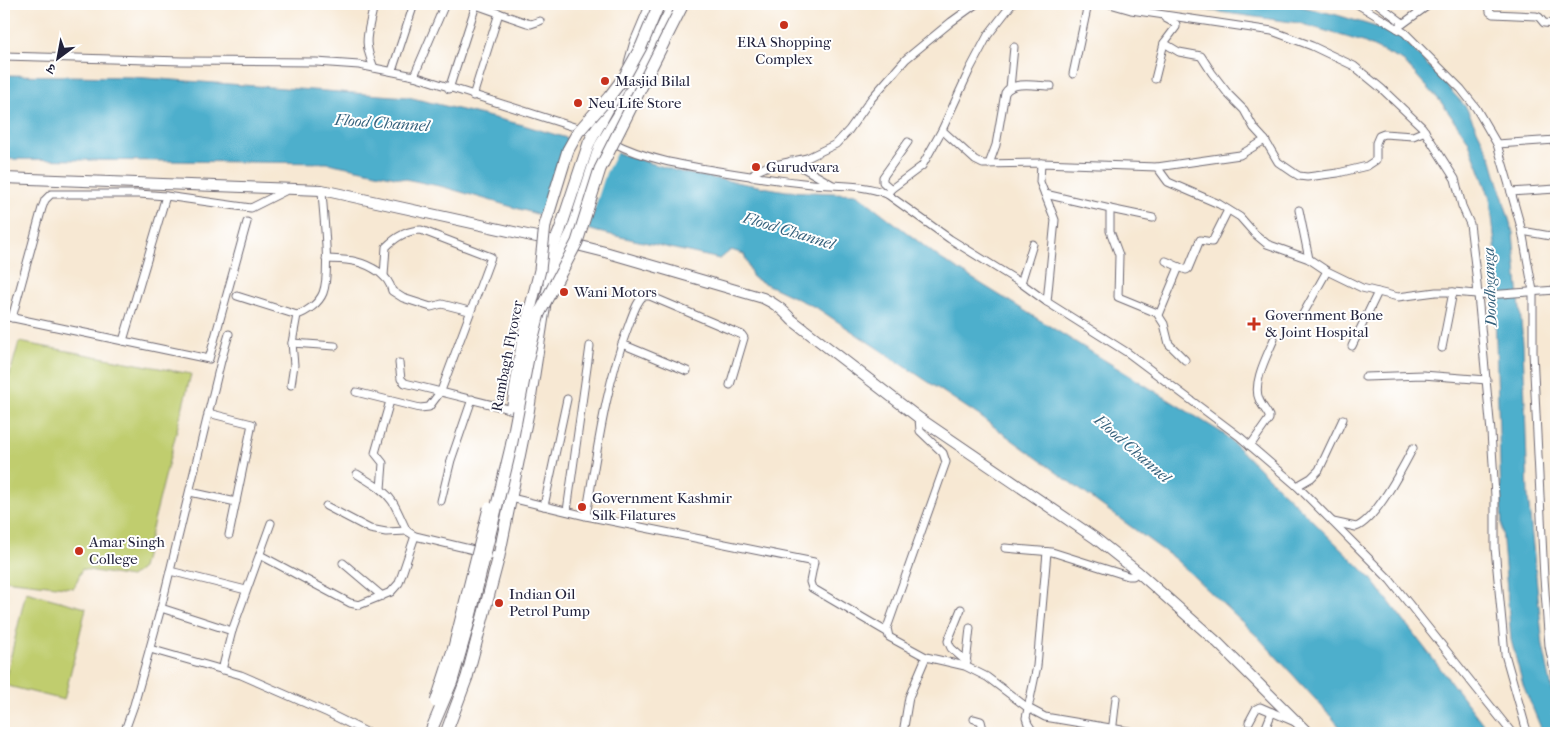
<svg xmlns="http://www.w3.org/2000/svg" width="1560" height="737" font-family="'IM FELL French Canon','Noto Serif Devanagari',serif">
<rect width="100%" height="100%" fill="#fff"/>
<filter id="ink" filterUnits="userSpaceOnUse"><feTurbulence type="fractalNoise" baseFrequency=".02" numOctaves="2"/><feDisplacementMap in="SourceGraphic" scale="10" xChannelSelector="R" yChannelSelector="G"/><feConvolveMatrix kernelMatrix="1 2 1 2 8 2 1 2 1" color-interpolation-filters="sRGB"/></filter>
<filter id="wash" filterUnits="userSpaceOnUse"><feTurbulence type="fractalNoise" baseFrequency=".0096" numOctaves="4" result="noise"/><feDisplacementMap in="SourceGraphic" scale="20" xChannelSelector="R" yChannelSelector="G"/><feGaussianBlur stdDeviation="1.12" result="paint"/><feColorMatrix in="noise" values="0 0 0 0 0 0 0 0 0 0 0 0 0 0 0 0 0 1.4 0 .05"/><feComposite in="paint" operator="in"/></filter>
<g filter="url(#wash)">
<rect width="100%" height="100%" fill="#f7e8d3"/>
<g fill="#c0cd6e" stroke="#717854">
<path d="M19,342L191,374L142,568L131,577L82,569L74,588L4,580L5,551L4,550V395Z"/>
<path d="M26,592L86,608L64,700L4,685Z"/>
</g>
<g fill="#4dafcc" stroke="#386884">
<path d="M1161,4H1290L1337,15L1399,34L1466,107L1492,160L1513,233L1523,343L1528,496L1543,646L1556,708V733H1543L1523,685L1511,640L1502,529L1495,308L1496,254L1490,198L1468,140L1441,102L1403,61L1363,42L1299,23Z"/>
<path d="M4,75L132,77L408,97L523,125L684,173L786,191L857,194L941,259L1224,434L1370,577L1490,733H1345L1328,713L1259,638L1175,559L978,415L817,308L753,278L744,254L731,250L720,259L598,232L444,187L328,163L4,159Z"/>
</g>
<path fill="#f7e8d3" d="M573,137L618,150L606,173L587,232L545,219Z"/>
</g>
<g filter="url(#ink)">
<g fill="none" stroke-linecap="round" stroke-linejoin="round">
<defs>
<g id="street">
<path d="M1110,4L1131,10L1272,31L1312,46L1354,66L1382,89L1422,127L1455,179L1462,206L1470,224L1476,274L1491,432L1495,496V548L1505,654L1526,728V733"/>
<path d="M1357,4L1405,33L1461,89L1476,108L1497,144L1511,192L1522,231L1533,291V352L1544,578L1549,646L1556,681"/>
<path d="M1378,4L1403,23"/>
<path d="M1489,4L1490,12L1493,14L1536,16L1539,17L1544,23L1556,24"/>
<path d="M476,5L527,23L531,24L540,21"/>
<path d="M373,9C367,37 363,41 374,68"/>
<path d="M1397,28L1430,4"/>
<path d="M1164,43L1179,52L1201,56L1212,73L1229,95L1244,110L1254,128L1265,140L1278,162L1294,173L1299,176L1307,177L1338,173L1367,166L1376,160V143L1379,136L1384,134L1413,136L1425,131"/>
<path d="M4,56L182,61L316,62L359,65L414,76L593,133"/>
<path d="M392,71L414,4"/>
<path d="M1073,74L1088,4"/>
<path d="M414,76L445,4"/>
<path d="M1155,79L1164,43L1176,27V24L1165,18"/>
<path d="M1010,88L1014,47"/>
<path d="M449,89L476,5L471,4"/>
<path d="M473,96L499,13"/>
<path d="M942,130L975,160L983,164L1041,163L1157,167L1168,182L1219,204L1240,217L1255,234L1267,244L1309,259L1327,271L1362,288L1398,297L1436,292H1453L1488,295L1556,290"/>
<path d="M612,142C645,159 681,165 718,171C749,176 780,181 812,184C837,186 864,184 887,194L950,239L1021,283L1047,302L1128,353L1240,437L1297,486L1390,580L1512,733"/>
<path d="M1497,144L1556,140"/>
<path d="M791,161L831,184"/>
<path d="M1041,163L1040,182L1055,220L1047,302"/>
<path d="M989,164L996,145L1005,93C1012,80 1038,86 1051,86"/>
<path d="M1157,167L1240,155L1265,140"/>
<path d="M752,177L755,172L766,167L807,158L836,144L849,130L871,99L906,59L951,22L976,4"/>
<path d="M891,189L883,182V177L908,142"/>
<path d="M1511,192L1556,189"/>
<path d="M887,194L891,189L922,166L942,130L970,69L988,35L1012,4"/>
<path d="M1045,194L1110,209V231L1119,255L1118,297L1157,313L1164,324L1169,344L1185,360"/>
<path d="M1110,209L1153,218"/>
<path d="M1299,210L1309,259"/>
<path d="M1522,231L1556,237"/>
<path d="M326,259C347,260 360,259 379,272C386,278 390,282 392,291L403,298L431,307L442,304L469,311"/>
<path d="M1166,261L1186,270L1188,269L1200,240L1212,242L1228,210"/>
<path d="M1021,283L1033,244"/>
<path d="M237,296L297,315L292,343L294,365L291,385"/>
<path d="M1303,314L1327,271"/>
<path d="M297,315C307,312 319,303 323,293C331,272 323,215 322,190"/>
<path d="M1159,315L1179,267"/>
<path d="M4,316L209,359L247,222"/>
<path d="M12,318L42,208L45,200L51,194H139L166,196L251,208L287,190"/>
<path d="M123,341L166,196"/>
<path d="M292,343L335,346"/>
<path d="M622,344L687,371"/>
<path d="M1352,346L1378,292"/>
<path d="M1442,348L1453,292"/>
<path d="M399,363L401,379L405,383L517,411"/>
<path d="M1365,377L1423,375L1487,380"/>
<path d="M356,392L420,408L429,407L441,391L491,257L421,230C408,230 395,238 386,247L384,276"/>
<path d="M208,413L252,424L229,535"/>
<path d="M919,418L920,431L943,453L946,462L887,628L889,637L926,657L965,666L987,677L1028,708L1045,717L1140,733"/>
<path d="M1250,446L1269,419V416C1266,410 1261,405 1259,399C1252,383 1268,354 1274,339"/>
<path d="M357,474C369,482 384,489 392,501C398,510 402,522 407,531L415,536L499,556"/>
<path d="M1297,486L1311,478L1319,470L1343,419"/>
<path d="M381,489L383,463L375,453L390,401"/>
<path d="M190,492L236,502"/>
<path d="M511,498L586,516L814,562L810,582L812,588L887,632"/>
<path d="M441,501L451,460L472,399"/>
<path d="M326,506L370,529L386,532L407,531"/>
<path d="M544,506L567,399"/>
<path d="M567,511L590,346"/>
<path d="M586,516C597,453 605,387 628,327C632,317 635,304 643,296H650L742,335L744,338L730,385"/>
<path d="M1333,522L1356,527C1376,520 1403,467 1413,448"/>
<path d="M1005,548L1052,552L1128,576H1133L1138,572"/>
<path d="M260,555L350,603L359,605L391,592L399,583L415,536"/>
<path d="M343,563L382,596"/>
<path d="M170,571L246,590"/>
<path d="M161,608L232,631"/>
<path d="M961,609L948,641L951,648L967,662"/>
<path d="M150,649L241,675L328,713L368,733"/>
<path d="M966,664L970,628"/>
<path d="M222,670L232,631L271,523"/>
<path d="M974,719L981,721L984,733"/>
<path d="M1249,722L1256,709L1260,707L1295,722"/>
<path d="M1264,732L1272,712"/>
<path d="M124,733L134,705L161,608L221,361L229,334"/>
<path d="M903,733L909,697L926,657"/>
<path d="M1034,733L1028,724L1026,718L1037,666L1047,552"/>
<path d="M1112,733L1116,698"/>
</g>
<g id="secondary">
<path d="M4,178L322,190L550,240"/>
<path d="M569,243L605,252L763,298C776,304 783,310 792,320L919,418L1095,538L1138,572L1218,643L1308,733"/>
</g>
<g id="primary">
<path d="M630,63L636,42L652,4"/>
<path d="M545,225L568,150"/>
<path d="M544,278L549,258L560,230L589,143L620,87"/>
<path d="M446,733L467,677L499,556L528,413L546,297L552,273L572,232L600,146L620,113L674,4"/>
</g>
</defs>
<use href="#street" stroke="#6d6770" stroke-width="9"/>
<use href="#secondary" stroke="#6d6770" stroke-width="12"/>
<use href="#primary" stroke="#6d6770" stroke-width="13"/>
<use href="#street" stroke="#fff" stroke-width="7"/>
<use href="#secondary" stroke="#fff" stroke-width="10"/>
<use href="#primary" stroke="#fff" stroke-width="11"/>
<defs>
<g id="primary-bridge">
<path d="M568,150L578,132L609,97L625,76L641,47L659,4"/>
<path d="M513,405L523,337L540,270L545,225"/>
<path d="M436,702L454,647L489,508"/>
<path d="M430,733L452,681L468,625L511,447L529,353L539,314L577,242L600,169L683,4"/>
</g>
</defs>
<use href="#primary-bridge" stroke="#6d6770" stroke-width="13" stroke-linecap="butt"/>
<use href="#primary-bridge" stroke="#fff" stroke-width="11"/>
</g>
</g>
<g fill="#c8321e" stroke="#fff" stroke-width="2">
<circle cx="784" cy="25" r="5"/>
<circle cx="605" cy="81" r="5"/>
<circle cx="578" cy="103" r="5"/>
<circle cx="756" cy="167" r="5"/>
<circle cx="564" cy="292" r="5"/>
<path d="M1251.5 316.5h5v5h5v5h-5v5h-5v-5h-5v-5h5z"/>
<circle cx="582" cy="507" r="5"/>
<circle cx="79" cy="551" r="5"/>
<circle cx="499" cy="603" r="5"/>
</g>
<g text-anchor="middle" stroke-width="4" stroke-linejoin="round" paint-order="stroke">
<g font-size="15" fill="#22223b" stroke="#fff" text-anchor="start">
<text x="784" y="47" text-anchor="middle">ERA Shopping<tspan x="784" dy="17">Complex</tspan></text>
<text x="615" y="86">Masjid Bilal</text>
<text x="588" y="108">Neu Life Store</text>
<text x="766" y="172">Gurudwara</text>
<text x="574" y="297">Wani Motors</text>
<text x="1265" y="320">Government Bone<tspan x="1265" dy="17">&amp; Joint Hospital</tspan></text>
<text x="592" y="503">Government Kashmir<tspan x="592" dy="17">Silk Filatures</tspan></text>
<text x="89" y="547">Amar Singh<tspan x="89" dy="17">College</tspan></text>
<text x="509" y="599">Indian Oil<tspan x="509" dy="17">Petrol Pump</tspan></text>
</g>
<g font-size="15" fill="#22223b" stroke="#fff">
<text transform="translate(507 356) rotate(-79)" y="5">Rambagh Flyover</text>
</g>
<g font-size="16" font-style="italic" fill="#35617c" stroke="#fff">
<text transform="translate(382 122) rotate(4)" y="6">Flood Channel</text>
<text transform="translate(789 230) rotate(17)" y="6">Flood Channel</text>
<text transform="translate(1489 287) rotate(-92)" y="6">Doodhganga</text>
<text transform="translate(1133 448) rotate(41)" y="6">Flood Channel</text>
</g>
</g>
<rect width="1560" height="737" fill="none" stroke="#fff" stroke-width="20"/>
<g transform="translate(58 58) rotate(212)" stroke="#ffffff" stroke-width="4" paint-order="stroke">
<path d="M0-4L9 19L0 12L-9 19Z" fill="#22223b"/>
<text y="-8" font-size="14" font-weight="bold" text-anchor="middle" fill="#22223b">उ</text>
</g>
</svg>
